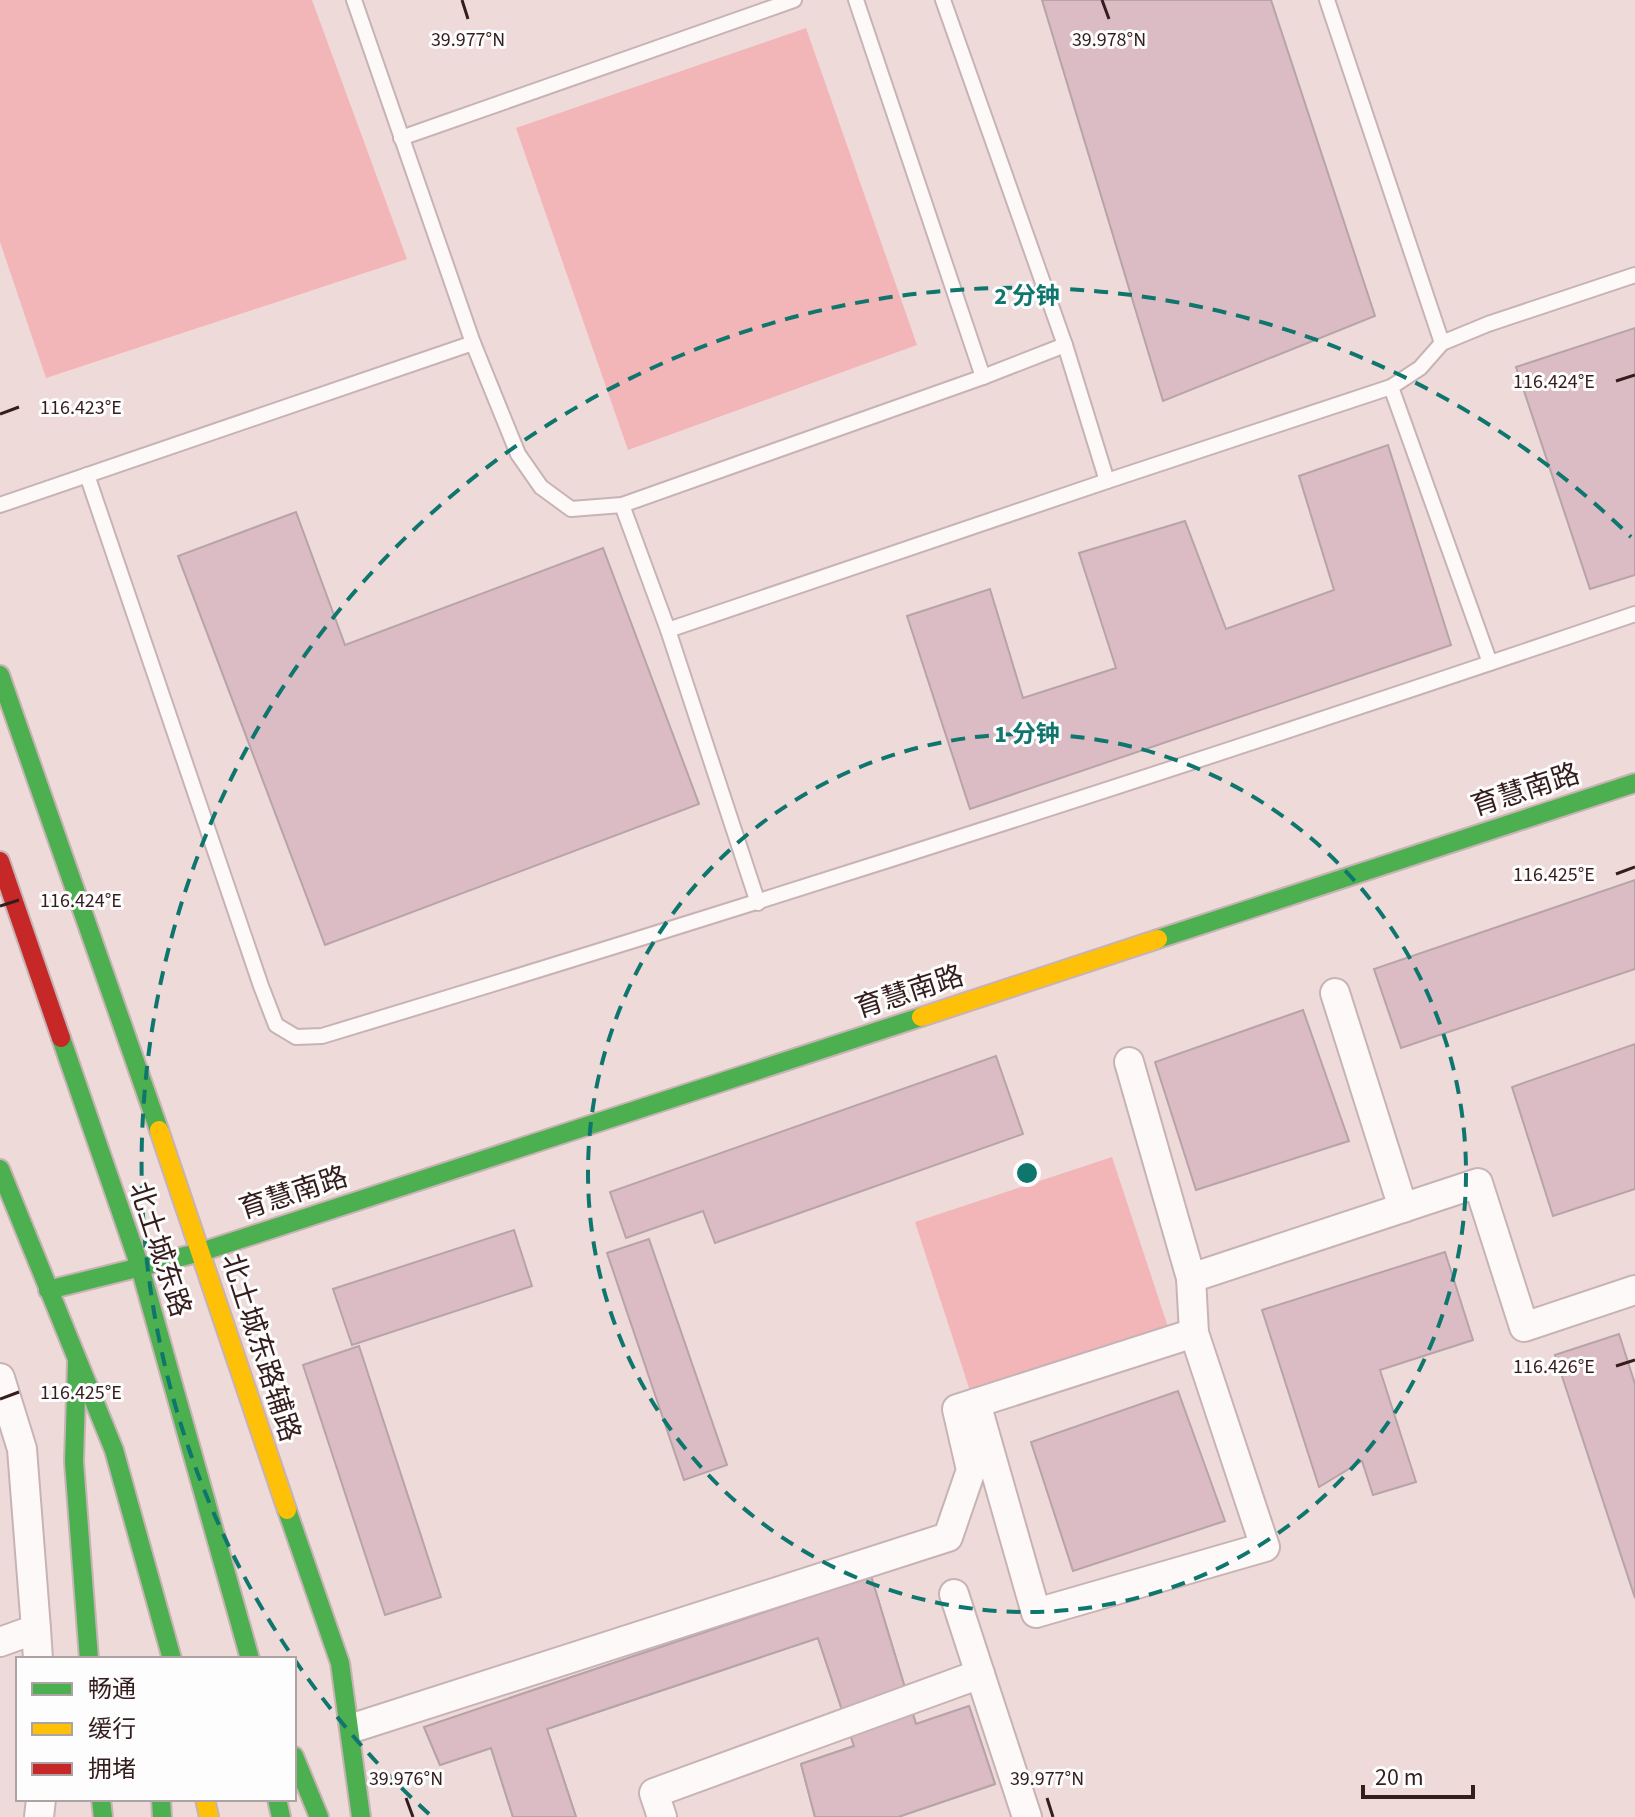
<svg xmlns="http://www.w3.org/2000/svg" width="1635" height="1817" font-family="'Source Sans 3','Noto Sans SC',sans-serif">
<rect width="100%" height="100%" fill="#efdada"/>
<g fill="#f2b5b8">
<path d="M0,0H312L407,259L46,378L0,242Z"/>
<path d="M806,28L917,345L628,450L516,128Z"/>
<path d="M1112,1157L1170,1333L972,1397L915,1222Z"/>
</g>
<g fill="#dbbbc4" stroke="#b7a4a8" stroke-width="2">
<path d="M1042,0H1271L1375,316L1163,401Z"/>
<path d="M1635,328V575L1590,589L1516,367Z"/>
<path d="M1388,445L1451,645L970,809L907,616L990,589L1023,698L1116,668L1079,553L1185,521L1226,629L1334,590L1299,476Z"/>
<path d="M296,512L345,645L603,548L699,804L325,945L178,556Z"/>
<path d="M1635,880V969L1401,1048L1374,969Z"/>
<path d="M1303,1010L1349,1141L1196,1190L1155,1062Z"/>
<path d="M1635,1044V1189L1553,1216L1512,1087Z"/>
<path d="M996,1056L1023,1134L715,1243L703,1211L626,1238L610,1192Z"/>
<path d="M514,1230L532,1286L352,1345L333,1289Z"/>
<path d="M649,1239L727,1465L684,1480L607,1253Z"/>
<path d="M1445,1252L1473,1340L1380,1370L1416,1482L1373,1495L1362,1461L1319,1487L1262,1310Z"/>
<path d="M1619,1334L1635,1384V1598L1555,1355Z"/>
<path d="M359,1346L441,1597L385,1615L303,1365Z"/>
<path d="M1178,1391L1225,1521L1073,1571L1031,1442Z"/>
<path d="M871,1576L916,1724L969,1706L995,1784L898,1817H815L801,1764L854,1746L818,1638L547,1729L576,1817H513L491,1748L440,1765L424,1727Z"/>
<path d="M871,1576L916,1724L969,1706L995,1784L898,1817H815L801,1764L854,1746L818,1638L547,1729L576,1817H513L491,1748L440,1765L424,1727Z"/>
</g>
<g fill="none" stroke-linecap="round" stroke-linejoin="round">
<defs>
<g id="lane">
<path d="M354,0L473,343"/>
<path d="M943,0L1065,345"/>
<path d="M1327,0L1442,343"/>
<path d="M401,138L794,0"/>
<path d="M983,377L1065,345L1107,481L1391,387L1420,368L1442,343L1488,324L1635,275"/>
<path d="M1391,387L1490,663"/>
<path d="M87,475L261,986L276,1025L296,1037L322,1036C762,903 1200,762 1635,614"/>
<path d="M0,505L473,343L518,454L541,487L571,509L622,505L983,377L856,0"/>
<path d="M622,505L668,630L758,903"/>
<path d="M668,630L1107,481"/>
</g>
<g id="street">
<path d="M1335,993L1403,1208"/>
<path d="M1129,1062L1191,1278"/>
<path d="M0,1378L22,1449L36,1629L0,1642"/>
<path d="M976,1403L1036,1613L1265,1547L1194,1333"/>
<path d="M954,1594L980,1674"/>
<path d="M36,1629L38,1659"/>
<path d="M359,1726L948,1537L971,1470L957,1409L1194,1333L1191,1278L1478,1183L1524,1327L1635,1290"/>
<path d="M39,1817L41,1799"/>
<path d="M662,1817L654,1793L980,1674L1027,1817"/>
</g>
<g id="fast">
<path d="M0,675L159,1130"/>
<path d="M1158,939L1635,783"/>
<path d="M61,1038L140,1267L250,1659"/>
<path d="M0,1169L114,1450L172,1659"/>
<path d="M48,1290L201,1252L921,1017"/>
<path d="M77,1361L74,1462L89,1659"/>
<path d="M287,1510L340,1663L361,1817"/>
<path d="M294,1756L319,1817"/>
<path d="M101,1799L103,1817"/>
<path d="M161,1799L162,1817"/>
<path d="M277,1799L281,1817"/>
</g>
<g id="slow">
<path d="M921,1017L1158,939"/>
<path d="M159,1130L287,1510"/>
<path d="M205,1799L209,1817"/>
</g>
<path id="jam" d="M0,861L61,1038"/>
</defs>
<use href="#lane" stroke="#c8b3b4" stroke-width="18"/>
<use href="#street" stroke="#c8b3b4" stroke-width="32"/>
<use href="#fast" stroke="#c8b3b4" stroke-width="22"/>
<use href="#slow" stroke="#c8b3b4" stroke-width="22"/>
<use href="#jam" stroke="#c8b3b4" stroke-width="22"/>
<use href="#lane" stroke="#fdf9f9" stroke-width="14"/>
<use href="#street" stroke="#fdf9f9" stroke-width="28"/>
<use href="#fast" stroke="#4caf50" stroke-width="18"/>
<use href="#slow" stroke="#ffc107" stroke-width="18"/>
<use href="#jam" stroke="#c62828" stroke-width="18"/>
</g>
<path fill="none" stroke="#351d1e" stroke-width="3" d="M462,0L468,19M1102,0L1109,19M1616,381L1635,375M0,414L19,407M1616,874L1635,867M0,906L19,900M1616,1366L1635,1360M0,1399L19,1392M406,1798L413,1817M1047,1798L1053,1817"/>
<g fill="none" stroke="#0f766e" stroke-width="4" stroke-dasharray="14 10">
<circle cx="1027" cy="1173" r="439"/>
<path d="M429 1814A877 877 0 1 1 1631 537"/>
</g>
<g text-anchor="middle" stroke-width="6" stroke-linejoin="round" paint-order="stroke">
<g font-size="28" fill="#351d1e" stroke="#fdfdfd">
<text transform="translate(1525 789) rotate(-18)" y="10">育慧南路</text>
<text transform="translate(909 991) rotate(-18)" y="10">育慧南路</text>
<text transform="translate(293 1192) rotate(-18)" y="10">育慧南路</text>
<text transform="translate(161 1249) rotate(72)" y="10">北土城东路</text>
<text transform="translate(262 1347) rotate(72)" y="10">北土城东路辅路</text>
</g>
</g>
<g font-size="20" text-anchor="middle" fill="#351d1e" stroke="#fdfdfd" stroke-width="6" stroke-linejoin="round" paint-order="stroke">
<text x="468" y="46">39.977°N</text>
<text x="1109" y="46">39.978°N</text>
<text x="1554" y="388">116.424°E</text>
<text x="81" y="414">116.423°E</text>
<text x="1554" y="881">116.425°E</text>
<text x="81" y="907">116.424°E</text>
<text x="1554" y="1373">116.426°E</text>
<text x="81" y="1399">116.425°E</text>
<text x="406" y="1785">39.976°N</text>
<text x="1047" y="1785">39.977°N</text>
</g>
<circle cx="1027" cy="1173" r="12" fill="#0f766e" stroke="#fdfdfd" stroke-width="4"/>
<g font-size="24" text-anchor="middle" font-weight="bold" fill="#0f766e" stroke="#fdfdfd" stroke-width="6" stroke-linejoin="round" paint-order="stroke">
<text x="1027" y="304">2 分钟</text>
<text x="1027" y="742">1 分钟</text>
</g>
<rect x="16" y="1657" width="280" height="144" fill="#fdfdfd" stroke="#ada3a4" stroke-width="2"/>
<rect x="32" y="1683" width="40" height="12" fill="#4caf50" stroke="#ada3a4" stroke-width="2"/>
<text x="88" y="1697" font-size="24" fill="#351d1e">畅通</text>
<rect x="32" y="1723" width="40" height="12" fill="#ffc107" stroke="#ada3a4" stroke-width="2"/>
<text x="88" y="1737" font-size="24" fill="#351d1e">缓行</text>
<rect x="32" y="1763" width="40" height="12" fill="#c62828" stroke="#ada3a4" stroke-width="2"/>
<text x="88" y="1777" font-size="24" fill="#351d1e">拥堵</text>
<path d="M1363 1785v12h110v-12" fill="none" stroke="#351d1e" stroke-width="4"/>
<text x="1375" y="1785" font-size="24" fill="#351d1e" stroke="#fdfdfd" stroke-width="6" paint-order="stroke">20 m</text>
</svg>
